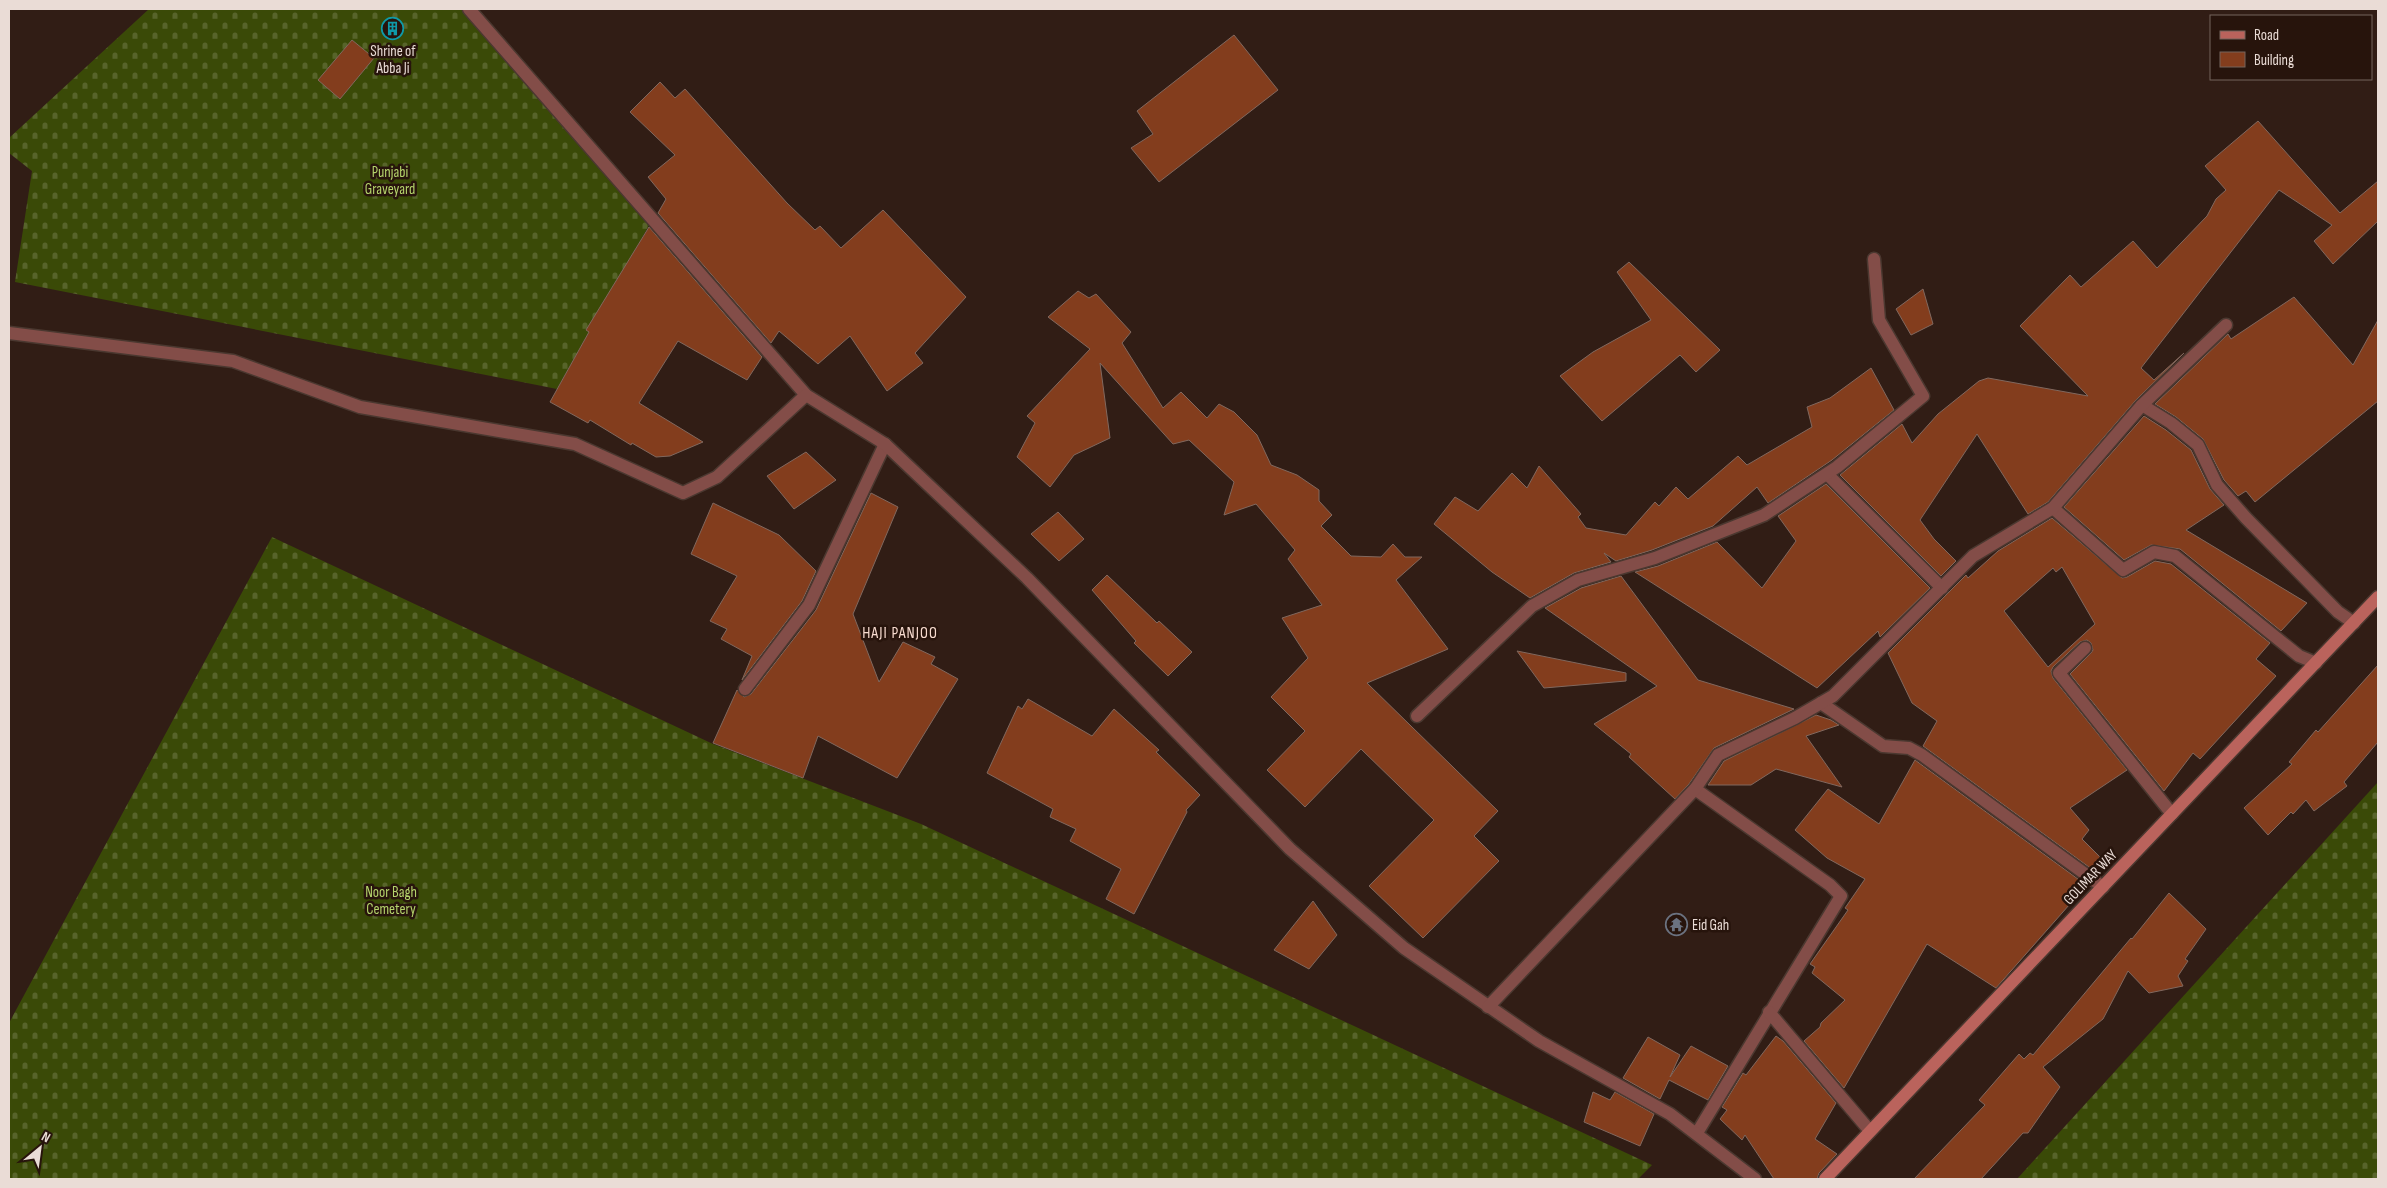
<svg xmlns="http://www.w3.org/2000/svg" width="2387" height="1188" font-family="'Sofia Sans Condensed',sans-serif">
<defs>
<pattern id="cemetery-stones" width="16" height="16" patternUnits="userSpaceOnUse" patternTransform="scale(1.25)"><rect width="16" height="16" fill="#3a4a07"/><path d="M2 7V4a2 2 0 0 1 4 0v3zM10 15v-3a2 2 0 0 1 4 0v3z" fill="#57642a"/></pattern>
</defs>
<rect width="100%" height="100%" fill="#311d15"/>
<g fill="url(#cemetery-stones)">
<path d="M149,9H470L652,220L557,389L15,282L32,171L9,153V138Z"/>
<path d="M272,537L713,744L921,824L1652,1165L1638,1179H9V1023Z"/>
<path d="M2378,782V1179H2017Z"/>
</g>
<g fill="#833d1d" stroke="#81685e" fill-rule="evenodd">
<path d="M1234,35L1278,90L1159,182L1131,148L1153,134L1137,111Z"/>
<path d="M352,40L374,58L340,99L318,80Z"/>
<path d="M660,82L675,98L685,89L787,203L815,230L820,226L841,248L883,210L966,297L915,353L923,363L887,391L850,336L818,364L779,331L771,343L658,213L666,199L648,177L675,155L630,112Z"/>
<path d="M2258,121L2340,213L2378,181V221L2333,264L2314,241L2332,225L2279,190L2141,368L2154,380L2184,353L2136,400L2048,502L2028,514L1977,434L1920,520L1934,539L1956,561L1941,576L1840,475L1902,424L1912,443L1938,414L1979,381L1988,378L2088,396L2020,326L2070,275L2081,287L2133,241L2157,268L2207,216L2216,199L2226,190L2205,166Z"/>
<path d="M649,227L762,357L747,380L678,341L639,403L703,442L670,456L656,457L632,443L631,445L590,420L588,423L550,402L589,332L586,330Z"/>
<path d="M1629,262L1720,350L1696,372L1680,355L1602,421L1560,376L1593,352L1651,320L1617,272Z"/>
<path d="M1923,289L1933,324L1911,335L1896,309Z"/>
<path d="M1078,291L1089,298L1096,294L1131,332L1122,343L1163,408L1181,392L1207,418L1219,404L1234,412L1257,435L1271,465L1297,475L1319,490V501L1332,515L1321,526L1351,556L1381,557L1393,544L1405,557H1422L1396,580L1448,649L1367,683L1498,811L1474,836L1499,861L1423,938L1369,886L1434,820L1361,749L1305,807L1267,770L1305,731L1271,697L1308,658L1282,618L1322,605L1288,559L1295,550L1256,504L1224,515L1234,482L1189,440L1173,444L1100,363L1110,438L1074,455L1050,487L1017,457L1035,423L1027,416L1090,349L1048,317Z"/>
<path d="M2294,297L2353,365L2378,320V401L2255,502L2246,491L2238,496L2224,480L2203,439L2176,417L2155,404L2228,334L2231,339Z"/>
<path d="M1871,368L1894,410L1832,460L1768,503L1757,487L1713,526L1652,550L1616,561L1604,553L1611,562L1574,573L1530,598L1492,572L1434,524L1455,497L1478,511L1512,473L1527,488L1539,466L1581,514L1578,517L1586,528L1626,535L1655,502L1659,506L1676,487L1688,499L1738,456L1747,465L1812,427L1807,407L1830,398Z"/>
<path d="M2144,416L2166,430L2191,450L2210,489L2224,505L2186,530L2307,603L2281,631L2180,549L2151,545L2124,560L2064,507Z"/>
<path d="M806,452L836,480L794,509L767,476Z"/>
<path d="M1826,484L1930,588L1880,637L1878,631L1817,688L1635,572L1658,566L1717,542L1762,588L1796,541L1778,516Z"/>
<path d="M871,493L898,507L853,614L879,682L903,642L935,657L931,664L958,679L897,778L818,736L803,778L713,743L737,690L744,697L751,694L816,610Z"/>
<path d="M713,503L779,535L816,571L802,601L742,680L752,656L721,639L727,629L710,621L737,576L691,554Z"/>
<path d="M1058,512L1084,539L1059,561L1031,534Z"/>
<path d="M2052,518L2122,578L2127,577L2155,561L2171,564L2270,643L2256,659L2276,676L2200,759L2193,753L2164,791L2070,674L2091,653L2093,650L2091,643L2087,640L2080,642L2053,667L2051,671L2053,678L2127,770L2070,808L2089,830L2082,839L2103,860L2093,870L1923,746L1937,721L1912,703L1888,653L1966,575L1968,578L1998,551ZM2062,567L2095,624L2048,667L2004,611L2053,568L2056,572Z"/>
<path d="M1107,575L1157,623L1159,621L1192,652L1168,676L1134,643L1136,641L1092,590Z"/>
<path d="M1621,576L1698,680L1794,709L1714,748L1689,784L1675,799L1629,757L1631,754L1594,724L1657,686L1545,608L1581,588Z"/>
<path d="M1517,651L1626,673V681L1544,688Z"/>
<path d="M2378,665V742L2344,782L2347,786L2314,811L2306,800L2293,814L2291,812L2268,835L2244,808L2292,764L2289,762L2316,730L2318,732Z"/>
<path d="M1028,699L1092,736L1114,709L1159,750L1156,752L1200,795L1186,810L1187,812L1134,914L1106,899L1121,869L1070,841L1076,829L1050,817L1053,809L987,773L1018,706L1022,709Z"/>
<path d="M1816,715L1831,720L1839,725L1806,736L1842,787L1776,769L1751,785H1708L1724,761Z"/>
<path d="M1915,760L2082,882L2072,891L2077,896L1996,988L1927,944L1844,1088L1804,1041L1820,1027L1821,1023L1845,1000L1812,973L1815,967L1810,964L1848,910L1845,908L1865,879L1827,858L1795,830L1828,789L1879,824Z"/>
<path d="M2169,893L2206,929L2185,959L2188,961L2178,976L2183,986L2149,993L2128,971L2103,1019L2043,1067L2060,1087L2028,1133H2023L1981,1179H1914L1985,1105L1979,1100L2019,1054L2024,1059L2030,1053L2033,1055L2131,938L2132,939Z"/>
<path d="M1313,901L1337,935L1309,969L1274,950Z"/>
<path d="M1776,1036L1783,1041L1836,1103L1815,1139L1837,1154L1819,1173L1817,1179H1774L1745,1135L1742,1140L1720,1119L1727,1110L1722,1107L1743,1073L1746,1075Z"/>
<path d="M1648,1037L1680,1055L1670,1077L1691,1046L1728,1066L1708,1100L1669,1080L1660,1099L1623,1078Z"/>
<path d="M1593,1092L1610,1100L1615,1092L1654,1114L1640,1146L1584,1122Z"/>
</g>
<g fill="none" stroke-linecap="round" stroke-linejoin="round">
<defs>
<g id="service">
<path d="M2142,405L2171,423L2198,445L2217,485L2246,518L2338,612L2354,623"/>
<path d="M1827,474L1942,588"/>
<path d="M2053,508L2123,570L2154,552L2175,556L2299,656L2316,663"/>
<path d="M2085,648L2059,673L2172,814"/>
<path d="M745,689L809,605L885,444"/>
<path d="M1821,703L1883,746L1909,748L1922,755L2103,887"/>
<path d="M1417,716L1532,606L1578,580L1655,558L1764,515L1837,467L1923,396L1879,320L1874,259"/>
<path d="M1695,789L1830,885L1841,896L1697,1133"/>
<path d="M1769,1012L1870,1131"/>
</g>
<g id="minor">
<path d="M469,9L806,395L885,444L1027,578L1290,849L1404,948L1539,1041L1670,1114L1755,1179"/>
<path d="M9,333L233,361L360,407L575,444L683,493L717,477L806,395"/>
<path d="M1488,1007L1695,789L1718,755L1795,718L1833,696L1973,556L2053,508L2142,405L2226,325"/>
</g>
<path id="secondary" d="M1825,1179L2378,597"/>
</defs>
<use href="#service" stroke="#4b3830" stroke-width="15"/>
<use href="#minor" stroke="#4b3830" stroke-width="15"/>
<use href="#secondary" stroke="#4b3830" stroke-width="15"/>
<use href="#service" stroke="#834d48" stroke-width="12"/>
<use href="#minor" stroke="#834d48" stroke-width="12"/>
<use href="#secondary" stroke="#ba635c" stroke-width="12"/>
</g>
<defs>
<symbol id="building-ring" viewBox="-11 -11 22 22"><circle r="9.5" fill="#27140c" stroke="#0f9aa8" stroke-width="1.5"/><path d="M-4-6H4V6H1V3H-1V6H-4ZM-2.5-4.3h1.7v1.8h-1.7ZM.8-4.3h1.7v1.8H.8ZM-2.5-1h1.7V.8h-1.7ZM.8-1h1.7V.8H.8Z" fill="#0f9aa8"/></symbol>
<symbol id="temple-ring" viewBox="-11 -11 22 22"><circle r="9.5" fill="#27140c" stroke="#6b7280" stroke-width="1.5"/><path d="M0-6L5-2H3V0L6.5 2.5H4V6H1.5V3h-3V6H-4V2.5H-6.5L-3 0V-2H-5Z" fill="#6b7280"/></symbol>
</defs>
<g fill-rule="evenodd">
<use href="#building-ring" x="380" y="16" width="25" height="25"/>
<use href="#temple-ring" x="1664" y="912" width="25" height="25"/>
</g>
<g text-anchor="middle" stroke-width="5" stroke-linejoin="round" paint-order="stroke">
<g font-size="15" fill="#eadcd6" stroke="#27140c">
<text x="393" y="56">Shrine of<tspan x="393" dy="17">Abba Ji</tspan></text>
<text x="1692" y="930" text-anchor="start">Eid Gah</text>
</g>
<g font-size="15" fill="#b5d46c" stroke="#27140c">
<text x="390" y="177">Punjabi<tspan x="390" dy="17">Graveyard</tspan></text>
<text x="391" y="897">Noor Bagh<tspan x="391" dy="17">Cemetery</tspan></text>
</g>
<g font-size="15" fill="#eadcd6" stroke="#27140c">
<text transform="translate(2090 877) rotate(-46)" y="5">GOLIMAR WAY</text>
</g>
<g font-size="16" letter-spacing="1" fill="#f7dbcf" stroke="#27140c">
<text x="900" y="638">HAJI PANJOO</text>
</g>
</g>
<rect width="2387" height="1188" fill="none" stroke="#eadcd6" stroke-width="20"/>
<rect x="2210" y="15" width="162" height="65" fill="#27140c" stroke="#75645d"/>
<rect x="2220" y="31" width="25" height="8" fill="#ba635c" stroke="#75645d"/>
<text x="2254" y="40" font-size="15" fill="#eadcd6">Road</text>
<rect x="2220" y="52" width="25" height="15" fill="#833d1d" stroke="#75645d"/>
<text x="2254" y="65" font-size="15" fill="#eadcd6">Building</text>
<g transform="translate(40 1148) rotate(29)" stroke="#27140c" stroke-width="4" paint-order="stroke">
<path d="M0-4L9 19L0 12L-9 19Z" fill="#eadcd6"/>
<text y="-8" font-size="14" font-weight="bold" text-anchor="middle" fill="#eadcd6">N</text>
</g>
</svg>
